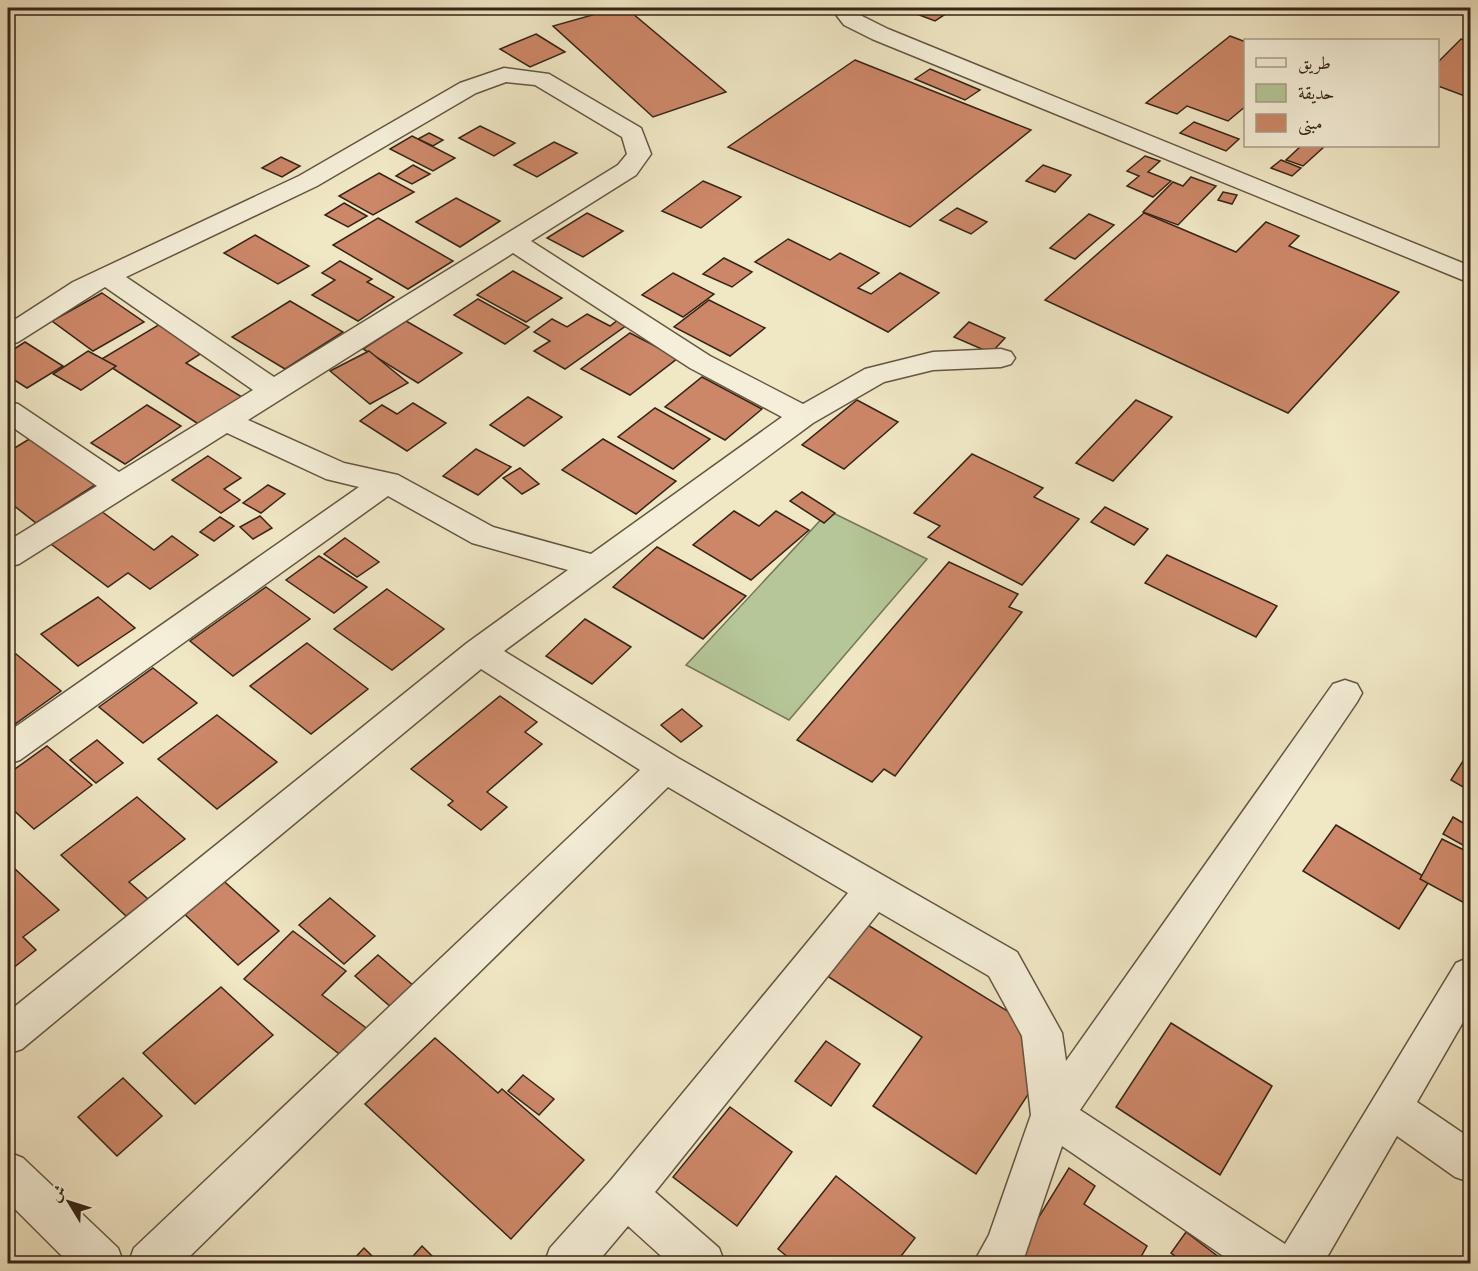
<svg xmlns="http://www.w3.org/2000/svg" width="1478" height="1271" font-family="'IM FELL French Canon',Amiri,serif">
<rect width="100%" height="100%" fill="#f0e7c5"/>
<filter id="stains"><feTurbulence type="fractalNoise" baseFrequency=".00333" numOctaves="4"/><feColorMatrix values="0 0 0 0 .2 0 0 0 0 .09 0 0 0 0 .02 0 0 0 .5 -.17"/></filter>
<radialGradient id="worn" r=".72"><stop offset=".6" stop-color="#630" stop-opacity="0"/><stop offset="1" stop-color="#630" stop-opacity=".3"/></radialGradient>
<path fill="#b5c798" stroke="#767658" stroke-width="1.5" d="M829,511L927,559L789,720L686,665Z"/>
<g fill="#cc8768" stroke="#362517" stroke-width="1.5">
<path d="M617,8H626L726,92L653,117L553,26Z"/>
<path d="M901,8H955L935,21Z"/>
<path d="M536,34L565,52L530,67L500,49Z"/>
<path d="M1230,36L1246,42V106L1228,121L1187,106L1177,114L1146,103Z"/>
<path d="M1461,39L1470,42V98L1438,86V62Z"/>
<path d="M855,60L1031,130L910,227L728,147Z"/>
<path d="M930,69L980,90L965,100L915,79Z"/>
<path d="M1194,122L1239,139L1226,151L1180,133Z"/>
<path d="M480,126L515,143L494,156L459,138Z"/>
<path d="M429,133L443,140L433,146L418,139Z"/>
<path d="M412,136L455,158L433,171L390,149Z"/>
<path d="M554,142L577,153L537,177L514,165Z"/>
<path d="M1301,146H1325L1303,166L1286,160Z"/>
<path d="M1145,156L1160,161L1148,172L1171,181L1153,197L1127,186L1139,176L1127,171Z"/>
<path d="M281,157L300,166L282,177L262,168Z"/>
<path d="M1281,160L1301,168L1292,176L1271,168Z"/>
<path d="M413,165L430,174L412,184L396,176Z"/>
<path d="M1043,165L1071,175L1055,192L1026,181Z"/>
<path d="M379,173L414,192L373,215L339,196Z"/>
<path d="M1191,177L1216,186L1178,225L1143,212L1173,182L1183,186Z"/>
<path d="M703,181L741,197L701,228L662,211Z"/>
<path d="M1223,192L1237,195L1232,204L1218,200Z"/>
<path d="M456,198L500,221L460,247L416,222Z"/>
<path d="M344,203L367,216L348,227L325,215Z"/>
<path d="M957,208L987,222L971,234L940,220Z"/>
<path d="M587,213L623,231L583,257L547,238Z"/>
<path d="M1144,213L1236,252L1266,222L1299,236L1289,246L1399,292L1288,413L1045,300Z"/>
<path d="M1089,214L1114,225L1075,259L1050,248Z"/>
<path d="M378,218L453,261L408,289L333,245Z"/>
<path d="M255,235L309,266L278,284L224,253Z"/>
<path d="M788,239L830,260L840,253L879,273L858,288L871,294L900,273L939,293L888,332L755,262Z"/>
<path d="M724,258L752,272L732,287L703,274Z"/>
<path d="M340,261L372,279L367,282L394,297L358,321L312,295L335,280L322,273Z"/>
<path d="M513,271L562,298L526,322L477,295Z"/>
<path d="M673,273L714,294L683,317L642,295Z"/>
<path d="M102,293L144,322L93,351L52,321Z"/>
<path d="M478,299L529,327L505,344L454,315Z"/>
<path d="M709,300L765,328L730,356L674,327Z"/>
<path d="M290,301L343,332L285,369L232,337Z"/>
<path d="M587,314L610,326L618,320L627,325L565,369L534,351L550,341L534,332L552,319L567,327Z"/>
<path d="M406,321L462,353L418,383L363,349Z"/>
<path d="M969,322L1005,338L991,353L954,337Z"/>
<path d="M160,324L205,351L186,363L242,397L200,425L100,360Z"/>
<path d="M630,333L678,358L630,395L581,369Z"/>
<path d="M25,342L63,366L27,388L8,376V353Z"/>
<path d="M88,351L116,366L81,390L53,374Z"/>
<path d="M369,351L408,383L370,404L330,371Z"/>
<path d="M702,377L762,409L725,440L665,407Z"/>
<path d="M528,397L562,417L524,446L490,425Z"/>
<path d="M857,400L898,422L844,469L802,445Z"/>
<path d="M1136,400L1172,417L1113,481L1076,463Z"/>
<path d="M413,403L446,423L407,451L360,421L382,405L397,414Z"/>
<path d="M147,405L181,426L125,464L91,443Z"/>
<path d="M655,408L710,439L673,469L618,437Z"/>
<path d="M31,438L95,485L36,523L8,501V452Z"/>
<path d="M603,439L676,481L636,514L562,470Z"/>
<path d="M476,449L511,467L478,495L443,476Z"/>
<path d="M972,454L1043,488L1034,497L1079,519L1022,585L928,537L940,526L914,513Z"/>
<path d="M208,456L241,478L224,489L240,500L221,513L172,480Z"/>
<path d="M520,468L539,484L522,494L503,478Z"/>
<path d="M268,485L285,494L261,513L243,503Z"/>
<path d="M802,492L835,513L824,523L790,501Z"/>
<path d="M1105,507L1148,529L1134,545L1091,522Z"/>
<path d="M101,511L154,550L172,536L198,555L150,589L128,573L108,587L51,544Z"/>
<path d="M734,511L759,526L776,511L809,530L751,580L693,545Z"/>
<path d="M260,516L272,528L253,539L240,527Z"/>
<path d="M220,517L234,526L214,541L200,532Z"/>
<path d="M345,538L379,562L357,577L324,554Z"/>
<path d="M657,547L746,596L703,639L613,587Z"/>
<path d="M1167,555L1277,606L1256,637L1145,583Z"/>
<path d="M319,556L367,587L334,613L286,580Z"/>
<path d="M949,562L1018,594L1009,607L1022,612L895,776L884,769L872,782L797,740Z"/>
<path d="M266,587L310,619L233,676L190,641Z"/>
<path d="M387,589L444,629L392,670L334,629Z"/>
<path d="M98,597L135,628L78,666L41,634Z"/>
<path d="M585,619L631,647L592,684L546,656Z"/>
<path d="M307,643L368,689L311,734L250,686Z"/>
<path d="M16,654L61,691L8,729V660Z"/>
<path d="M153,668L197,703L143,743L99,707Z"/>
<path d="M500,696L537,722L525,732L542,744L487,792L507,807L481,830L448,805L453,801L411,769Z"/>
<path d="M682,709L702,726L681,742L661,725Z"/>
<path d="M217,715L277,762L217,809L158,759Z"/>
<path d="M97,740L123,763L96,783L70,760Z"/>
<path d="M47,746L92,785L34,829L8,805V774Z"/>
<path d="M1470,750V791L1451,780Z"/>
<path d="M137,797L185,839L129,882L148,899L126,916L61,855Z"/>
<path d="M1453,817L1470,827V849L1443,834Z"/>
<path d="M1336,825L1430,880L1399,929L1303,871Z"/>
<path d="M1442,839L1470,853V906L1420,879Z"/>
<path d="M14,868L59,910L23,937L36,950L8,972V873Z"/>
<path d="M216,874L279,931L238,965L176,906Z"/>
<path d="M330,898L375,936L344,964L299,925Z"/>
<path d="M858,919L1061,1044L976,1174L873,1106L922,1037L818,970Z"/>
<path d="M293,931L346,971L322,995L369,1030L343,1057L244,979Z"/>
<path d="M378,955L415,987L392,1008L355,976Z"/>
<path d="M221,987L273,1035L195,1104L143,1053Z"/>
<path d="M1171,1023L1272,1086L1220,1175L1116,1107Z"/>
<path d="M435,1038L498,1093L502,1089L584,1160L511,1239L365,1104Z"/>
<path d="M826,1041L860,1064L831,1106L795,1081Z"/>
<path d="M523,1075L554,1099L539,1115L508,1091Z"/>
<path d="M123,1078L162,1116L117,1156L78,1117Z"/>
<path d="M730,1107L792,1152L737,1226L673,1177Z"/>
<path d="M1069,1168L1095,1186L1084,1204L1147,1246L1137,1264H1010Z"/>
<path d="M836,1176L915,1238L895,1264H796L778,1249Z"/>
<path d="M1186,1232L1228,1264H1186L1171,1253Z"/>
<path d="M422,1246L440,1264H406Z"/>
<path d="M364,1248L380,1264H349Z"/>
</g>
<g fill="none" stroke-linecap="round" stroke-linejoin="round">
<defs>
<g id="minor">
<path d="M831,8H853L860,15L888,29L1470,266V283L872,39L844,25Z"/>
<path d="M504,68L549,74L641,128L651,154L636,175L531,241L710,356L803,404L865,369L933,352L1001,349L1011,352L1015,358L1011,364L1001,367L933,370L884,382L813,423L504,651L678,758L1017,952L1062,1033L1066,1061L1333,684L1345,680L1357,684L1362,693L1357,702L1080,1110L1285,1244L1456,963L1470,957V1010L1417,1102L1470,1138V1182L1455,1177L1397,1136L1323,1264H1235L1062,1146L1022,1264H973L989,1235L1031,1115L1022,1036L989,976L879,912L655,1192L719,1248L725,1264H670L628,1226L596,1264H544L550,1248L611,1180L848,893L668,787L182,1264H128L134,1248L640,770L481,669L22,1049L8,1054V1012L467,643L568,570L472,543L388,496L20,760L8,764V732L359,487L326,479L227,433L19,564L8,567V541L97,486L8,424V402L18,404L119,472L253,390L105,287L18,342L8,345V324L73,282L299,176L460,83ZM506,82L535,85L622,137L627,154L618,165L274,377L126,277L317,186L476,93ZM513,253L690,368L782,417L591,554L493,527L398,475L344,463L248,420Z"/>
<path d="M8,1152L23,1158L118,1248L124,1264H70L8,1202Z"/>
</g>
</defs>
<use href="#minor" stroke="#645642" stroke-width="3"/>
<use href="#minor" fill="#f5efd9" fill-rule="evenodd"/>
</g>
<rect width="1478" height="1271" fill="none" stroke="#f0e7c5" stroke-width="30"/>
<rect x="9" y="9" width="1460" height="1253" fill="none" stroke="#362517" stroke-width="3"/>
<rect x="15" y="15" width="1448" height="1241" fill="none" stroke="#362517" stroke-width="1.5"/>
<rect x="1244" y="39" width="195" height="108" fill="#f5efd9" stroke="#a99e8b" stroke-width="1.5"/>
<rect x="1256" y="58" width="30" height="9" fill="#f5efd9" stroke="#a99e8b" stroke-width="1.5"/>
<text x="1298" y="69" font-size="18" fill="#362517">طريق</text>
<rect x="1256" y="84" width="30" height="18" fill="#b5c798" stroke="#a99e8b" stroke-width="1.5"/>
<text x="1298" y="99" font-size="18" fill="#362517">حديقة</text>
<rect x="1256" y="114" width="30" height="18" fill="#cc8768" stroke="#a99e8b" stroke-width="1.5"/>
<text x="1298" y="129" font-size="18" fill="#362517">مبنى</text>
<g transform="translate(69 1202) rotate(308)" stroke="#f5efd9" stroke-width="4.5" paint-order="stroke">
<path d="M0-4.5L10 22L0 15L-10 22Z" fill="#362517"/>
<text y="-9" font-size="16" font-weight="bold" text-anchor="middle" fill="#362517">ش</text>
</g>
<rect width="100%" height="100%" filter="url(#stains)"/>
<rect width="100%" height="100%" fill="url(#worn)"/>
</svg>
